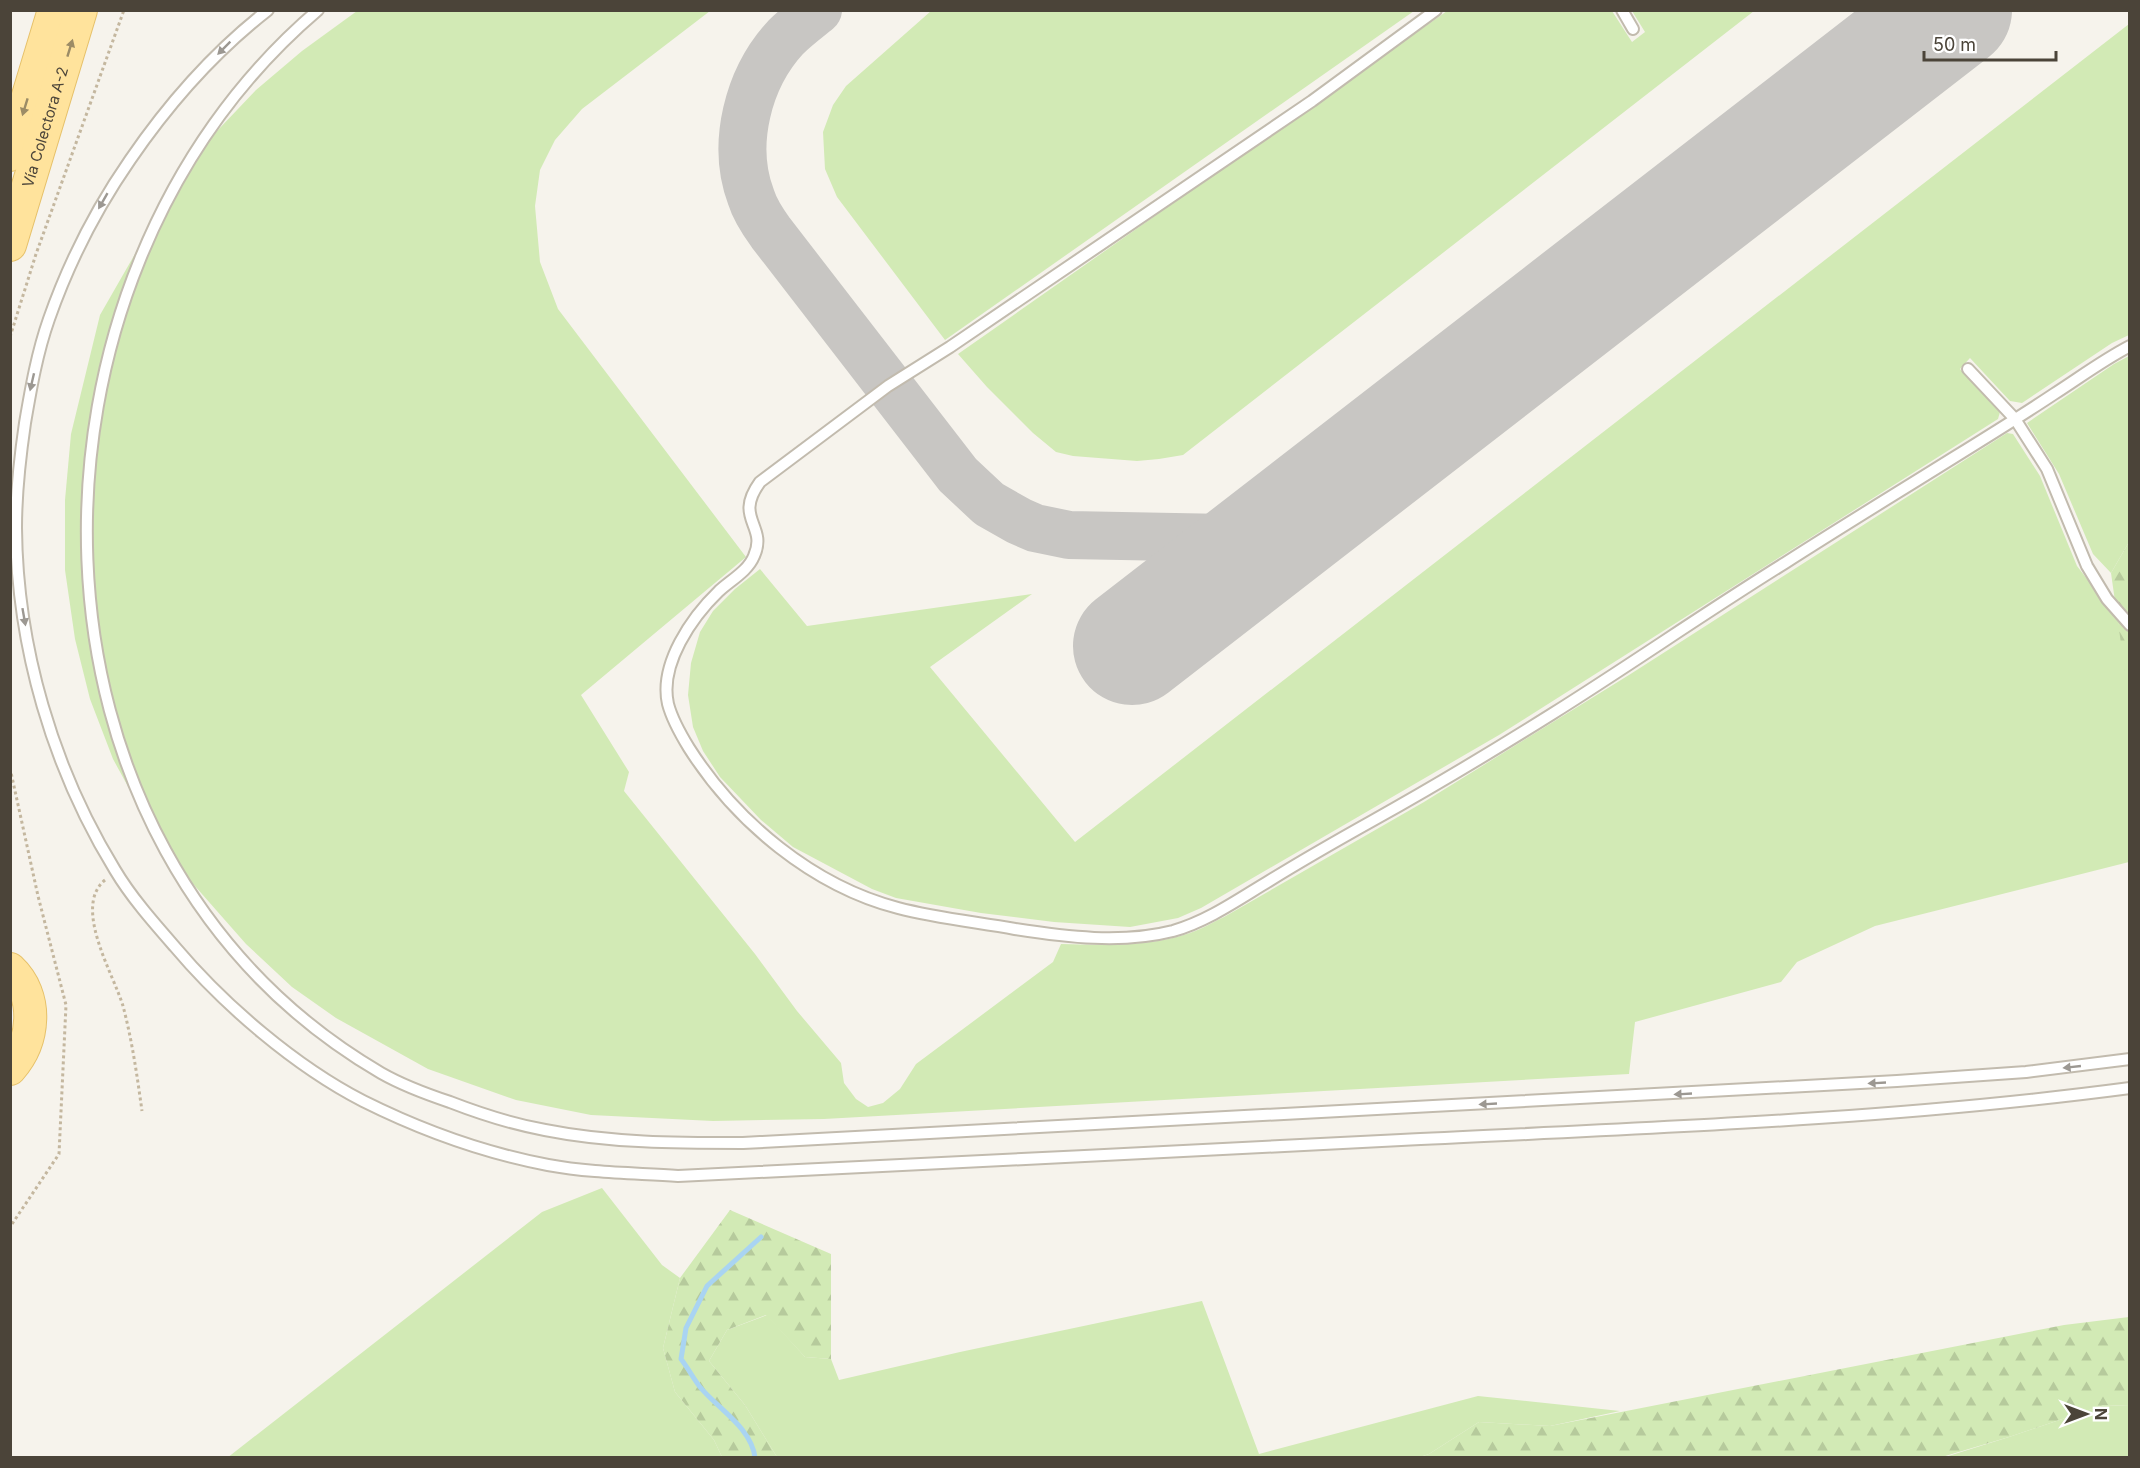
<svg xmlns="http://www.w3.org/2000/svg" width="2140" height="1468" font-family="Inter,sans-serif">
<defs>
<pattern id="forest-firs" width="22" height="20" patternUnits="userSpaceOnUse" patternTransform="scale(1.5)"><rect width="22" height="20" fill="#d2eab5"/><path d="M5 1l3.5 6h-7zM16 11l3.5 6h-7z" fill="#b6ca9c"/></pattern>
</defs>
<rect width="100%" height="100%" fill="#f6f3ec"/>
<g fill="#d2eab5">
<path d="M357,11H710L582,109L555,140L540,170L535,206L540,262L558,309L746,557L581,695L629,772L624,791L755,954L797,1011L841,1063L844,1083L856,1099L868,1107L883,1103L900,1089L916,1064L1053,962L1061,944C1104,945 1149,947 1190,933C1202,929 1213,922 1224,917L1424,802L1629,675L2007,433L2013,434L2040,476L2077,566L2118,619L2130,700L2129,862L1875,926L1797,962L1781,982L1635,1022L1629,1074L824,1119L713,1121L591,1115L516,1100L428,1069L336,1018L292,987L246,944L187,877L143,814L113,759L90,699L75,639L65,570V500L71,434L100,315L171,191L217,131L256,90L302,51Z"/>
<path d="M931,11V10L1414,11L945,340L837,197L825,169L823,132L833,105L846,86Z"/>
<path d="M1447,11H1612L1632,42L1645,32L1632,11H1754L1183,455L1159,459L1137,461L1073,456L1056,452L1033,433L987,387L958,354Z"/>
<path d="M2129,24V335L2112,343L2022,403L2010,401L1970,358L1960,369L2000,412L1998,419L1499,735L1201,908L1178,918L1130,927L1054,922L981,913L896,898L872,889L793,847L761,820L720,777L703,751L693,727L688,695L691,663L700,632L713,611L735,589L760,569L807,626L1032,594L930,667L1075,842Z"/>
<path d="M2129,356V542L2111,573L2093,554L2059,474L2027,423L2114,364Z"/>
<path d="M602,1188L662,1265L680,1278L663,1348L675,1392L714,1440L722,1457L227,1458L542,1212Z"/>
<path d="M1202,1301L1259,1454L1478,1396L1620,1411L1550,1426L1479,1422L1429,1454L1420,1457H777L745,1405L709,1361L727,1330L767,1315L805,1357L831,1359L839,1380L960,1352Z"/>
<path d="M2104,1405L2129,1406V1457L1942,1458L2009,1437Z"/>
</g>
<g fill="url(#forest-firs)">
<path d="M2129,542V700L2111,573Z"/>
<path d="M730,1210L831,1254V1359L805,1357L766,1315L727,1330L709,1361L745,1405L777,1457H722L714,1440L675,1392L663,1348L680,1278Z"/>
<path d="M2129,1317V1406L2104,1405L2009,1437L1942,1457H1420L1429,1454L1479,1422L1550,1426L2064,1325Z"/>
</g>
<g fill="none" stroke-linecap="round" stroke-linejoin="round">
<path stroke="#a9d4f2" stroke-width="5" d="M755,1458C752,1428 717,1408 700,1387C693,1378 688,1368 681,1359L686,1328L707,1286L761,1237"/>
<path stroke="#c8c6c3" stroke-width="48" d="M818,10C807,19 796,27 786,37C748,78 731,144 751,197C755,210 763,222 771,233L958,475L989,504L1019,521L1035,528L1069,535L1227,538C1269,533 1289,520 1323,496"/>
<path stroke="#c8c6c3" stroke-width="118" d="M1132,646L1953,10"/>
<defs>
<g id="lane">
<path d="M268,10C214,52 169,103 130,160C96,209 69,262 49,319C37,353 31,388 25,423C20,457 16,493 16,528C17,647 53,769 115,870C131,897 154,923 175,947C224,1005 295,1066 363,1101C421,1130 485,1153 548,1165C591,1173 635,1173 678,1176C919,1166 1160,1151 1401,1140C1644,1128 1888,1120 2130,1088"/>
<path d="M318,10C0,281 0,850 381,1073C402,1085 426,1094 450,1102C481,1114 512,1124 545,1130C610,1143 677,1143 743,1143L1897,1081L2026,1072L2130,1059"/>
<path d="M1436,10L1312,101L950,347L888,386L760,482C733,519 768,525 754,556C748,571 731,580 719,591C692,617 659,664 668,704C672,719 681,735 689,748C736,822 813,886 898,908C936,918 976,922 1015,929C1066,937 1122,944 1173,931C1208,921 1239,899 1269,881C1303,860 1338,840 1372,821C1433,787 1493,751 1552,714C1630,665 1706,612 1785,563C1841,527 1897,493 1953,458C1987,437 2021,416 2054,394C2079,378 2103,360 2130,346"/>
<path d="M1622,10L1633,29"/>
<path d="M1968,369L2015,419L2047,469L2087,566L2107,599L2130,625"/>
</g>
<g id="primary">
<path d="M10,155L54,10"/>
<path id="s1" d="M10,245L81,10"/>
<path d="M10,969C39,996 35,1041 10,1069"/>
</g>
</defs>
<use href="#lane" stroke="#c2bbae" stroke-width="14"/>
<use href="#primary" stroke="#e6c16a" stroke-width="34"/>
<g stroke="#c4b79f" stroke-width="3" stroke-dasharray="3 3" stroke-linecap="butt">
<path d="M10,337L36,254L124,10"/>
<path d="M10,768L38,896L66,1005L59,1154L10,1227"/>
<path d="M105,880C72,907 114,975 123,1006C132,1040 137,1075 142,1111"/>
</g>
<use href="#lane" stroke="#fff" stroke-width="10"/>
<use href="#primary" stroke="#ffe39c" stroke-width="32"/>
</g>
<defs><path id="oneway-solid" d="M-6-.8H1V-3.2L6.5 0L1 3.2V.8H-6Z" transform="scale(1.5)"/></defs>
<g fill="#9c8c66">
<use href="#oneway-solid" transform="translate(70 48) rotate(-73)"/>
<use href="#oneway-solid" transform="translate(25 107) rotate(107)"/>
</g>
<g fill="#9c9892">
<use href="#oneway-solid" transform="translate(224 48) rotate(135)"/>
<use href="#oneway-solid" transform="translate(103 201) rotate(120)"/>
<use href="#oneway-solid" transform="translate(32 382) rotate(103)"/>
<use href="#oneway-solid" transform="translate(24 617) rotate(80)"/>
<use href="#oneway-solid" transform="translate(2072 1067) rotate(174)"/>
<use href="#oneway-solid" transform="translate(1877 1083) rotate(177)"/>
<use href="#oneway-solid" transform="translate(1683 1094) rotate(177)"/>
<use href="#oneway-solid" transform="translate(1488 1104) rotate(177)"/>
</g>
<g text-anchor="middle" stroke-width="5" stroke-linejoin="round" paint-order="stroke">
<g font-size="15" fill="#4b4439" stroke="#fff">
<text dy="5" stroke="none"><textPath href="#s1" startOffset="123">Vía Colectora A-2</textPath></text>
</g>
</g>
<rect width="2140" height="1468" fill="none" stroke="#4b4439" stroke-width="24"/>
<g transform="translate(2086 1414) rotate(90)" stroke="#ffffff" stroke-width="4.5" paint-order="stroke">
<path d="M0-4.5L10 22L0 15L-10 22Z" fill="#4b4439"/>
<text y="-9" font-size="16" font-weight="bold" text-anchor="middle" fill="#4b4439">N</text>
</g>
<path d="M1924 51v9h132v-9" fill="none" stroke="#4b4439" stroke-width="3"/>
<text x="1933" y="51" font-size="18" fill="#4b4439" stroke="#ffffff" stroke-width="4.5" paint-order="stroke">50 m</text>
</svg>
